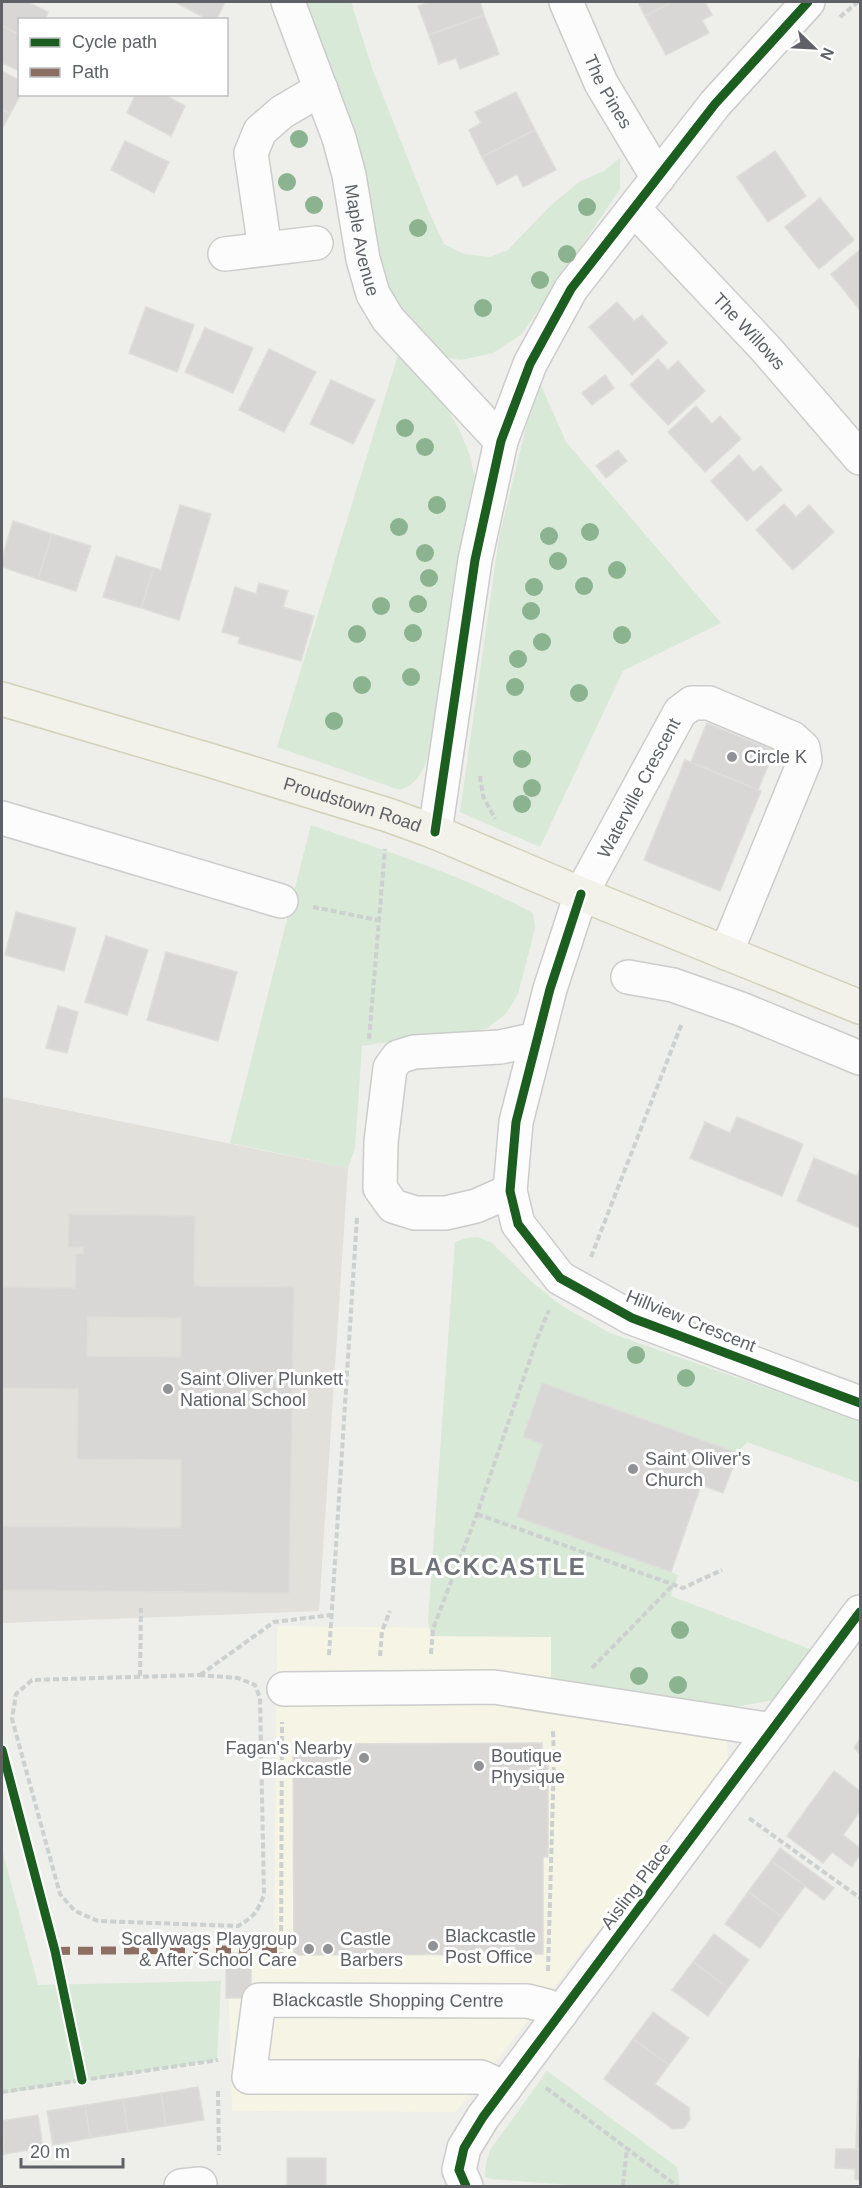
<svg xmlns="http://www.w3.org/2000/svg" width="862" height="2188" font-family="Arial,sans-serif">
<rect width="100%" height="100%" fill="#eeeeea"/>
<path fill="#f6f4e5" d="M277,1626L556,1629L727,1739L728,1765L456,2112L232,2111L227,1943L274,1947Z"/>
<path fill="#e1e0da" d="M2,1097L348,1168L319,1611L2,1623Z"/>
<g fill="#d8e9d8">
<path d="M302,2H351L372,68L429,212L444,244L464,254L490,257L508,250L550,206L579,182L604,171L620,158V189L522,334L493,353L461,360L444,357L420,334L385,285L373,235L361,153Z"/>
<path d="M398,355L443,402L459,429L470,456L475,479L468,508L428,757C422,773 417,784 400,790L277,747Z"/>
<path d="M540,383L566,442L721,623L623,671L540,847L460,812L499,538L527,423Z"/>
<path d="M311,825C386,851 462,875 533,913L535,928L518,994L506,1014L487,1028L466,1034L400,1040L362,1046L355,1148L348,1168L230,1143Z"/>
<path d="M478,1237L492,1243L534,1284L562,1306L610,1333L860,1421V1483L747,1442L738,1453L543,1383L523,1437L543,1444L517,1517L678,1575L671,1596L815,1651L774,1700L728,1708L551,1680V1637L431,1636L428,1621L455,1242L467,1238Z"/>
<path d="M2,1849L38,1985L221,1981L217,2060L2,2094Z"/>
<path d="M547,2071L677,2167L680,2186H584L492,2179L485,2177L486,2164L490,2150Z"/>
</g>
<g fill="#d8d7d5" stroke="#ddddd9" stroke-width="1.5" fill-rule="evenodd">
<path d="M2,2H27L48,12L45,20H20V35L2,26Z"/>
<path d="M175,2H225L216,20H209Z"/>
<path d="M431,2H480L484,15L429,35L418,6Z"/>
<path d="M638,2H672L645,16Z"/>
<path d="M672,2H705L712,15L702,20L709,33L666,55L645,16Z"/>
<path d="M484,15L499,54L460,69L456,58L439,64L429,35Z"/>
<path d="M2,26L20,35V71L2,63Z"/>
<path d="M2,71L20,81V94H21L10,114L2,109Z"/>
<path d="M516,92L535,130L482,157L469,130L481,123L475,112Z"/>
<path d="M136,94H163L185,106L171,136L127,113Z"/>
<path d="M2,109L10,114L2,129Z"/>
<path d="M535,130L556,170L523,187L517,174L497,185L482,157Z"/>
<path d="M125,141L169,162L154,193L111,170Z"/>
<path d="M775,151L806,196L768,222L737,177Z"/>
<path d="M820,198L854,240L819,269L785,227Z"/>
<path d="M860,250V310L831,274Z"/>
<path d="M617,302L634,321L642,315L667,343L632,375L589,327Z"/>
<path d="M146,307L194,325L177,372L129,353Z"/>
<path d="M205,328L253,348L233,393L185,372Z"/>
<path d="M269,349L316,372L284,432L239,410Z"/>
<path d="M658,359L668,370L678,361L705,391L668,425L630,385Z"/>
<path d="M605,375L614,388L592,405L582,393Z"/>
<path d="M331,380L375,400L353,444L310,424Z"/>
<path d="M696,406L712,424L720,416L741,439L705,472L668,432Z"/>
<path d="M618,450L627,461L606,478L596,466Z"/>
<path d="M739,455L753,472L761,466L782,490L747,521L711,481Z"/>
<path d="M784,504L796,517L809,505L834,532L793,570L756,530Z"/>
<path d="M180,505L211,514L179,620L141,608L154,568L161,570Z"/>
<path d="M13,521L52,534L38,579L2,567V558Z"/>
<path d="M52,534L91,546L76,591L38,579Z"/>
<path d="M116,556L154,568L141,608L103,597Z"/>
<path d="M259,583L288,591L283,607L314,616L301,661L238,643L240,637L222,632L235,587L256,594Z"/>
<path d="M707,723L774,751L758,790L691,762Z"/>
<path d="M685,760L761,791L720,891L644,860Z"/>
<path d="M16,912L76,928L64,971L5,955Z"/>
<path d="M106,936L148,950L127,1015L85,1002Z"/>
<path d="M166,952L237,972L218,1041L147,1020Z"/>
<path d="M58,1006L78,1012L67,1053L46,1048Z"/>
<path d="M737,1117L803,1144L782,1196L690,1158L705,1122L730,1133Z"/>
<path d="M814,1158L857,1176L860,1169V1228L797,1201Z"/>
<path d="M69,1214L195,1216L194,1286L294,1287L289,1593L2,1590V1526L181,1528V1460L77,1459L78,1389L2,1388V1287L75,1288L76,1254H83V1247H68ZM88,1317L181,1318V1357L87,1356Z"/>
<path d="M542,1383L738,1453L723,1493L701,1485L671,1572L517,1517L543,1444L523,1437Z"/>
<path d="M860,1739V1754L854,1748Z"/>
<path d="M542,1743V1753H548V1857H543V1954L294,1955L293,1744Z"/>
<path d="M834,1771L860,1791V1811L843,1835L860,1848V1854L852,1867L832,1852L823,1863L787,1836Z"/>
<path d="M780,1848L834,1888L824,1900L771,1861Z"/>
<path d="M771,1861L805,1886L782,1917L748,1892Z"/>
<path d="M748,1892L782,1917L760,1948L725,1924Z"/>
<path d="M714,1934L749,1960L728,1988L693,1962Z"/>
<rect x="226" y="1953" width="25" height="45"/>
<path d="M693,1962L728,1988L708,2016L672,1990Z"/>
<path d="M653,2012L689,2038L669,2065L633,2039Z"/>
<path d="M633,2039L669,2065L655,2084L689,2108L690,2119L684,2128L673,2129L604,2079Z"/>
<path d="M859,2058H860V2089H858Z"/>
<path d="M198,2087L204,2120L166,2126L161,2093Z"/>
<path d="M858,2089H860V2119H857Z"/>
<path d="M161,2093L166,2126L128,2132L123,2099Z"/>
<path d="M123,2099L128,2132L90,2138L85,2105Z"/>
<path d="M85,2105L90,2138L53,2145L47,2111Z"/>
<path d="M38,2115L43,2148L5,2154L2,2121Z"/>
<path d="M857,2119H860V2149H856Z"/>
<path d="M2,2130L5,2154L2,2155Z"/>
<path d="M836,2149H860V2180L855,2179V2169L835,2168Z"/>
<rect x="287" y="2158" width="39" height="28"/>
</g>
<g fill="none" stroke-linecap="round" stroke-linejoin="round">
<defs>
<g id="minor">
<path id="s1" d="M288,2L339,138L349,175L363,259L373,294L388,319L501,441"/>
<path id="s2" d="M566,2L601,83L658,178"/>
<path id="s3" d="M634,209L766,349L860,458"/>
<path d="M265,249L251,153L260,131L282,112L321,89"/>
<path d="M225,254L316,243"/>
<path d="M2,818L281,901"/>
<path d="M435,832L475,560L501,441L530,364L571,289L715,104L808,2"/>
<path d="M726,953L805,760L803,748L792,738L709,703H692L680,712L581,894L550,989L516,1122L510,1191L518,1224L560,1278L632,1318L860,1403"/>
<path d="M628,977L673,985L741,1009L860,1058"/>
<path d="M510,1191L476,1206L446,1213H415L393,1206L380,1188L381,1142L390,1068L398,1057L414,1052L500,1047L537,1039"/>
<path d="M284,1689L494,1687L772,1730"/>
<path id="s4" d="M505,2088L481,2077H249L259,2000L527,2001L547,2006L561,2013"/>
<path d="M181,2186L200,2184"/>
<path d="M466,2186L459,2170L464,2148L483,2117L860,1612"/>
</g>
<g id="major">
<path id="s5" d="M2,699L209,760L388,815L435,832L581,894L860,1007"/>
</g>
</defs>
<use href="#minor" stroke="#cbcccb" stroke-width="36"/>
<use href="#major" stroke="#d4d0ba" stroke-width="36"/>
<g stroke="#ccd0ce" stroke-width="4" stroke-dasharray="6 3" stroke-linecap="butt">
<path d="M840,17L858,2"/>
<path d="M480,776L483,796L495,819"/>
<path d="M313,907L377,920"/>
<path d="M369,1039L385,849"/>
<path d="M591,1257L682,1023"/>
<path d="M477,1514L683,1588L722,1570"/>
<path d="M431,1654L433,1629L477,1514L537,1339L549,1310"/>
<path d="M329,1655L357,1217"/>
<path d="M380,1656L382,1631L390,1611"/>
<path d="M592,1668L673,1585"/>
<path d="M199,1675L238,1678L255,1685L260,1698L264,1895C257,1912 255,1916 238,1926L98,1921L75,1911L60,1894L12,1719L16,1694L32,1680Z"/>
<path d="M200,1675L274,1622L331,1615"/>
<path d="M140,1676L141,1608"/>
<path d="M749,1818L860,1898"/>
<path d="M281,1967L282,1722"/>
<path d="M548,1971L554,1759L553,1730"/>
<path d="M546,2088L677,2186"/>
<path d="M218,2091L219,2155"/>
<path d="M2,2092L218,2060"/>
<path d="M623,2185L627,2147"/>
</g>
<use href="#minor" stroke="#fcfcfc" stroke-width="33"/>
<use href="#major" stroke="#f3f2ea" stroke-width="33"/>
<path stroke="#8d6e63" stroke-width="8" stroke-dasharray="15 8" stroke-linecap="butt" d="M55,1951L281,1949"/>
<defs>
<g id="cycleway">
<path d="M435,832L475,560L501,441L530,364L571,289L715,104L808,2"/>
<path d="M581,894L550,989L516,1122L510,1191L518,1224L560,1278L632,1318L860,1403"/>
<path d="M2,1750L55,1951L82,2080"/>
<path d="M466,2186L459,2170L464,2148L483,2117L860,1612"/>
</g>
</defs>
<use href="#cycleway" stroke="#fff" stroke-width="13"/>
<use href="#cycleway" stroke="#1b5e20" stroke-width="9"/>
</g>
<g fill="#8cb390">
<circle cx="299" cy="139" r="9"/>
<circle cx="287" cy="182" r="9"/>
<circle cx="314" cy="205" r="9"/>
<circle cx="587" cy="207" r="9"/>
<circle cx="418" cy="228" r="9"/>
<circle cx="567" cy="254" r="9"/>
<circle cx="540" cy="280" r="9"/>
<circle cx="483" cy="308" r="9"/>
<circle cx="405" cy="428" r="9"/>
<circle cx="425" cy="447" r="9"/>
<circle cx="437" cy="505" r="9"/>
<circle cx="399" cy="527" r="9"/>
<circle cx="590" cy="532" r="9"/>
<circle cx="549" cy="536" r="9"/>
<circle cx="425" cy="553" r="9"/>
<circle cx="558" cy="561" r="9"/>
<circle cx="617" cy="570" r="9"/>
<circle cx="429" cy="578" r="9"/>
<circle cx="584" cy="586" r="9"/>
<circle cx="534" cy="587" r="9"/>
<circle cx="418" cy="604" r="9"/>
<circle cx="381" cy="606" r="9"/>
<circle cx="531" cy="611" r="9"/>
<circle cx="413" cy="633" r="9"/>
<circle cx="357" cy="634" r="9"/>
<circle cx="622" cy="635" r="9"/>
<circle cx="542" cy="642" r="9"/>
<circle cx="518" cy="659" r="9"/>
<circle cx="411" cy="677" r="9"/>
<circle cx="362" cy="685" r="9"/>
<circle cx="515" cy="687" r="9"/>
<circle cx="579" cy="693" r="9"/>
<circle cx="334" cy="721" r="9"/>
<circle cx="522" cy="759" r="9"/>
<circle cx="532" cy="788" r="9"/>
<circle cx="522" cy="804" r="9"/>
<circle cx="636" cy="1355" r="9"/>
<circle cx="686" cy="1378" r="9"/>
<circle cx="680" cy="1630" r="9"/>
<circle cx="639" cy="1676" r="9"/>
<circle cx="678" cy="1685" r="9"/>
</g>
<g fill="#919295" stroke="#fff" stroke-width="2">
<circle cx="732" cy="757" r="6"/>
<circle cx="168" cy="1389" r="6"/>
<circle cx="633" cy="1469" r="6"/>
<circle cx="364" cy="1758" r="6"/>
<circle cx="479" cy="1766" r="6"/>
<circle cx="433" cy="1946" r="6"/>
<circle cx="309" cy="1949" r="6"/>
<circle cx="328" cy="1949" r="6"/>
</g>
<g text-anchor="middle" stroke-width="6" stroke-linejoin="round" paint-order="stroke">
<g font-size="18" fill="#5f6167" stroke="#fff">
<text dy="6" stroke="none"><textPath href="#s2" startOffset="99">The Pines</textPath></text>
<text dy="6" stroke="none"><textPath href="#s1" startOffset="250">Maple Avenue</textPath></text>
<text dy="6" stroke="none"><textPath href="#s3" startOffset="168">The Willows</textPath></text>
<text transform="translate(639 788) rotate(-62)" y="6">Waterville Crescent</text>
<text dy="6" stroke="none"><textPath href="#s5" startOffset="366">Proudstown Road</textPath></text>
<text transform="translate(691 1321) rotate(22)" y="6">Hillview Crescent</text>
<text transform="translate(636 1886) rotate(-53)" y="6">Aisling Place</text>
<text dy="6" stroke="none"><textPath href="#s4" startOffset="465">Blackcastle Shopping Centre</textPath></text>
</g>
<g font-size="18" fill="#5f6167" stroke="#fff" text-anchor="start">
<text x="744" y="763">Circle K</text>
<text x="180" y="1385">Saint Oliver Plunkett<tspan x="180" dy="21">National School</tspan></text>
<text x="645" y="1465">Saint Oliver's<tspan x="645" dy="21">Church</tspan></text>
<text x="352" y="1754" text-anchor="end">Fagan's Nearby<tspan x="352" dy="21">Blackcastle</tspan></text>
<text x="491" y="1762">Boutique<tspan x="491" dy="21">Physique</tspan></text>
<text x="445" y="1942">Blackcastle<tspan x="445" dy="21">Post Office</tspan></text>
<text x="297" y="1945" text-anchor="end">Scallywags Playgroup<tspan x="297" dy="21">&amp; After School Care</tspan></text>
<text x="340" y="1945">Castle<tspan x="340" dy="21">Barbers</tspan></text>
</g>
<g font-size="24" font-weight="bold" letter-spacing="1.5" fill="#707379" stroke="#fff">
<text x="488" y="1575">BLACKCASTLE</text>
</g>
</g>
<rect width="862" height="2188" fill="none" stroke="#5f6167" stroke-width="6"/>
<rect x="18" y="18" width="210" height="78" fill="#ffffff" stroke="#bfc0c2" stroke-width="1.5"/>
<rect x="30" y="38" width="30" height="9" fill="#1b5e20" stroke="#bfc0c2" stroke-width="1.5"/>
<text x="72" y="48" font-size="18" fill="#5f6167">Cycle path</text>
<rect x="30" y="68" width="30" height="9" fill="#8d6e63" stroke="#bfc0c2" stroke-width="1.5"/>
<text x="72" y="78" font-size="18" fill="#5f6167">Path</text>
<g transform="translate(814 48) rotate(114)" stroke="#ffffff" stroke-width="4.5" paint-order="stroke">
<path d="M0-4.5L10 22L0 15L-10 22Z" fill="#5f6167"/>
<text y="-9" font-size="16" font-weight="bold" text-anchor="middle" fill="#5f6167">N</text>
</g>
<path d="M21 2158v9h102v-9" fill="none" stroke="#5f6167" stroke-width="3"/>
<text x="30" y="2158" font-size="18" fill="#5f6167" stroke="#ffffff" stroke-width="4.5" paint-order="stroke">20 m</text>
</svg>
